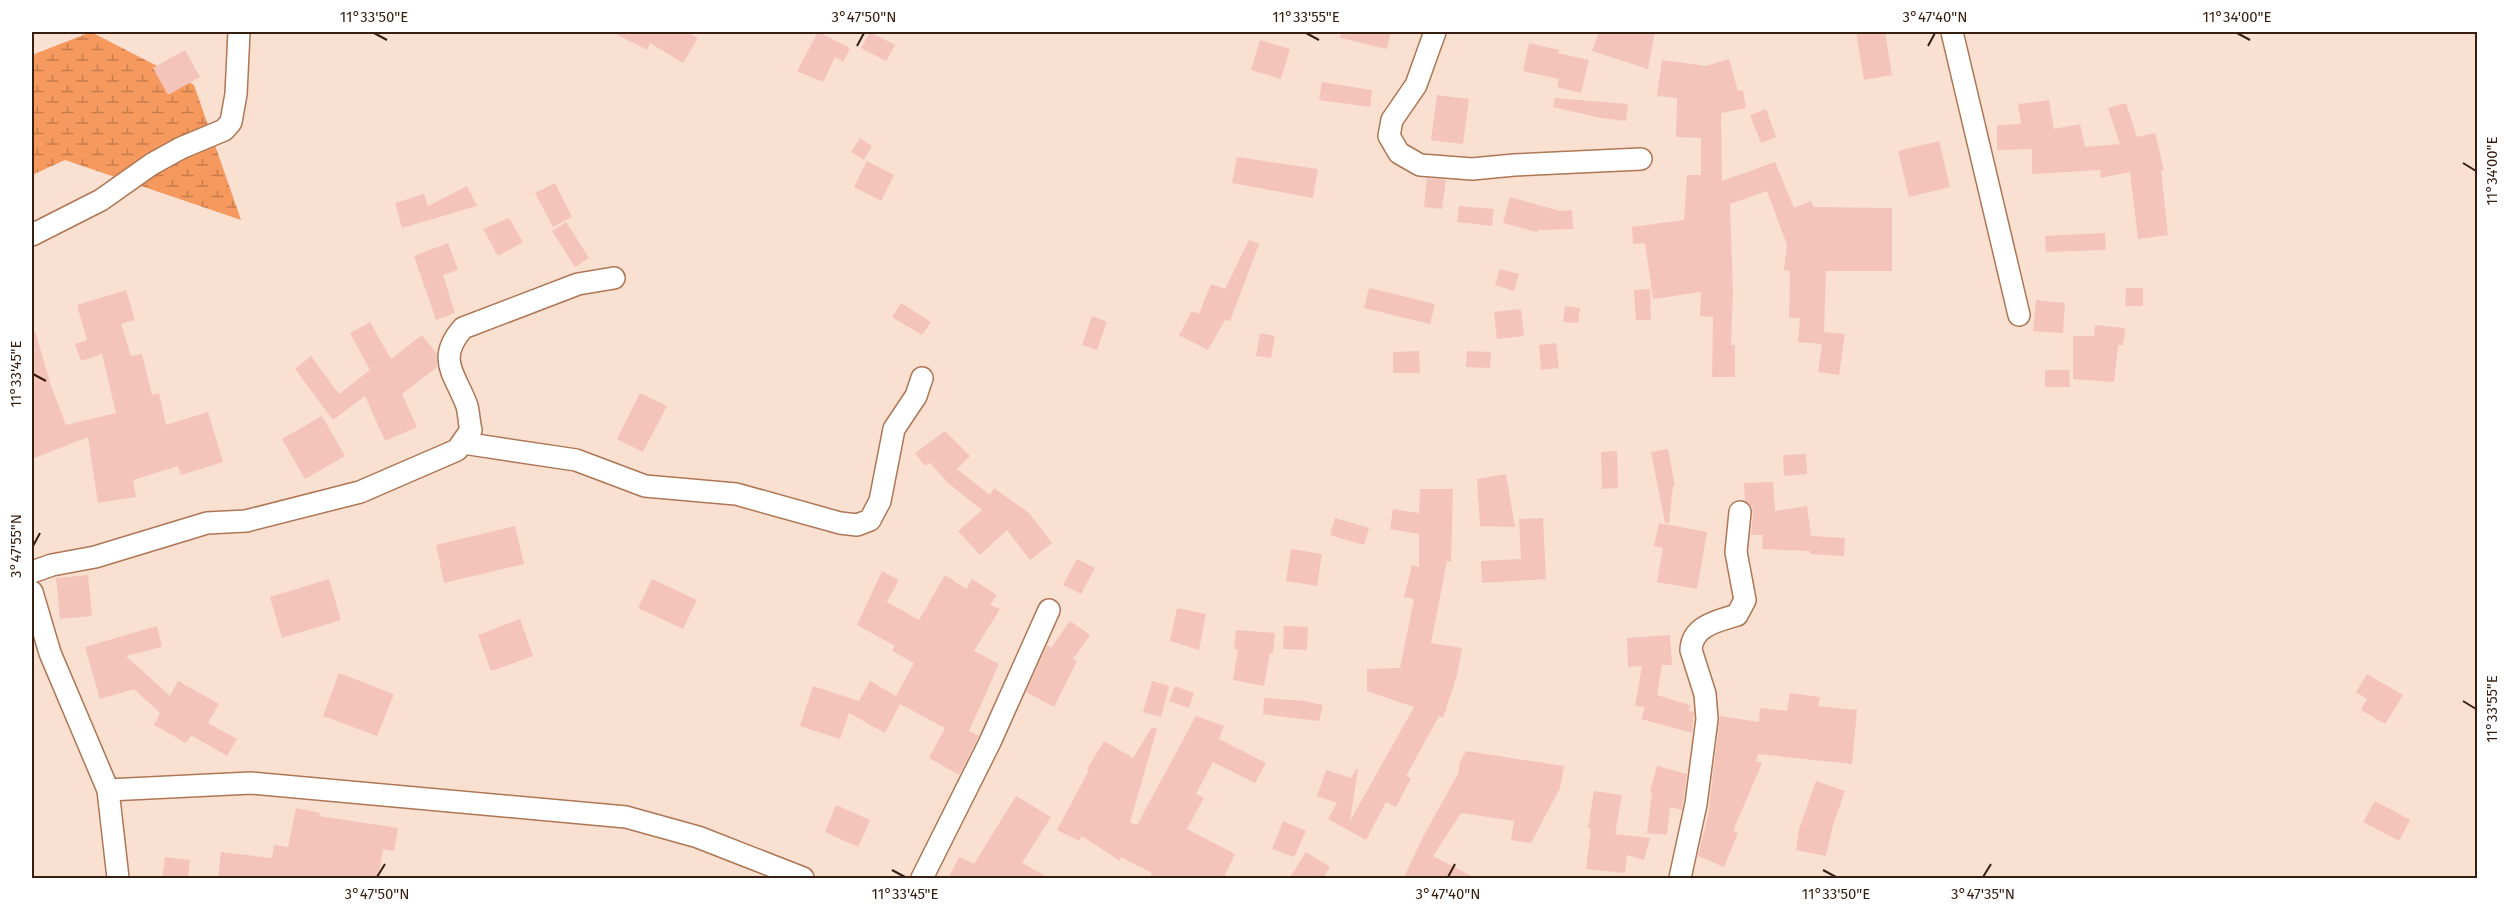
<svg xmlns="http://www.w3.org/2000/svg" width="2509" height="910" font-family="'Fira Sans',sans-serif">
<defs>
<pattern id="wetland-marsh" width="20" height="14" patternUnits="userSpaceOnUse" patternTransform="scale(1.5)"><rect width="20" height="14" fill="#f5995e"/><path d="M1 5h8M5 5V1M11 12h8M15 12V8" fill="none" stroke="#c77c4c"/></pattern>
</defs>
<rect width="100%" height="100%" fill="#f9e0d1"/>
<path fill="url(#wetland-marsh)" d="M91,32L194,85L241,220L65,160L32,175V55Z"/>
<g fill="#f4c4ba">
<path d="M612,32H686L698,38L683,63L650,43L647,50Z"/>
<path d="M818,32L850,48L843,62L835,57L823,82L797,71Z"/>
<path d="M870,32L895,45L886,61L861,48Z"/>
<path d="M1341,32H1391L1387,49L1340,38Z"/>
<path d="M1599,32H1655L1648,69L1592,51Z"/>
<path d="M1856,32H1885L1892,75L1864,80Z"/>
<path d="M1260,40L1290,49L1281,79L1251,70Z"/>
<path d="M1529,43L1559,50L1558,53L1589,60L1581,93L1557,87L1559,79L1523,71Z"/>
<path d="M185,50L200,77L168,95L153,68Z"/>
<path d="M1729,59L1738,91L1743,90L1746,108L1721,113L1722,181L1775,162L1794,208L1811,201L1814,207L1892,208V271H1826L1824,332L1845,334L1839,375L1818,372L1822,344L1798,342L1800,318H1789L1790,271L1784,270L1787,245L1767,191L1730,204L1733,292L1731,345H1735V377H1712L1713,317L1700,316L1701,292L1653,299L1645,243L1633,244L1632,227L1684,220L1687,175H1701V138L1676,137L1677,98L1657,96L1662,60L1706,66Z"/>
<path d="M1322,82L1372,90L1370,107L1319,100Z"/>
<path d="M1437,95L1469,99L1463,144L1431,140Z"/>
<path d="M1555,98L1628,104L1626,121L1601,118L1553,107Z"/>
<path d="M2049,100L2054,129L2080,124L2085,147L2120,144L2108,108L2126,103L2137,137L2155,133L2164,170H2161L2168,235L2138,239L2130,172L2101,178L2100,170L2032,174V149L1997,150V125L2021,124L2018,104Z"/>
<path d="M1766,109L1776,137L1761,143L1750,115Z"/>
<path d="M860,138L872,146L864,160L851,152Z"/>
<path d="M1939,141L1950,187L1909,197L1898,151Z"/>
<path d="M1237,157L1318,169L1313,198L1232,183Z"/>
<path d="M867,161L894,175L881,201L854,187Z"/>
<path d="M1427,178L1446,180L1442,209L1424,207Z"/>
<path d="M555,183L572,217L553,227L535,193Z"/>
<path d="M467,186L477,206L402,228L395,203L424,194L428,206Z"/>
<path d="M1510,197L1560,211L1572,210L1573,229L1538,230L1537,232L1503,223Z"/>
<path d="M1459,206L1494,209L1492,226L1457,222Z"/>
<path d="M509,218L523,242L498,256L483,229Z"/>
<path d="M566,222L589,258L575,267L552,231Z"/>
<path d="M2105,233L2106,250L2046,252L2045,236Z"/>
<path d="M1249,240L1259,244L1230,321L1225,320L1208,350L1179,335L1192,311L1199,314L1211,284L1225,289Z"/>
<path d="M448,243L458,270L443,275L455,313L436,320L414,256Z"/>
<path d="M1500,269L1519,274L1514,291L1495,285Z"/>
<path d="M1369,288L1435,304L1430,324L1364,308Z"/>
<path d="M2126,288H2143V306H2125Z"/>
<path d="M1650,289L1651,320H1636L1634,290Z"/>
<path d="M126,290L135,320L121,324L131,356L142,354L152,395L159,393L166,425L208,412L223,462L181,475L178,466L133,480L136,497L98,503L88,437L32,459V331H35L51,386L66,425L116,413L102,354L81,361L75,344L87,340L77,305Z"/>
<path d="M2036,300L2065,303L2063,333L2033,331Z"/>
<path d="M901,303L931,322L922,335L892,317Z"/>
<path d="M1565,306L1580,308L1578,323L1563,322Z"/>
<path d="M1521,309L1524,336L1497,339L1494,312Z"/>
<path d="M1092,316L1107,322L1097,350L1082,345Z"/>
<path d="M370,322L391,359L422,335L437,354V367L402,394L417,427L385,441L365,396L333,420L295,369L311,356L339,394L370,370L350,333Z"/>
<path d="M2095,325L2125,328L2123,345H2118L2114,382L2073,379V336H2094Z"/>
<path d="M1260,333L1275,336L1271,358L1256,356Z"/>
<path d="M1556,343L1559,368L1541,370L1539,345Z"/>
<path d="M1419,351L1420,373H1393V352Z"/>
<path d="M1467,351L1491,352L1490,368L1466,367Z"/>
<path d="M2045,370H2069L2070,387H2045Z"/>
<path d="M640,393L667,406L643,452L617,439Z"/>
<path d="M322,416L345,456L305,479L282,439Z"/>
<path d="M945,431L970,456L957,469L990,495L994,488L1029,513L1052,543L1030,560L1007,530L980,555L958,531L982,510L948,483L930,463L925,466L915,453Z"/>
<path d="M1668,449L1675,486H1673L1669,523H1665L1651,452Z"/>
<path d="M1617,451L1618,488L1602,489L1601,452Z"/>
<path d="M1806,454L1807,474L1784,476L1783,455Z"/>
<path d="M1506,474L1515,527L1480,526L1477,479Z"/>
<path d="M1773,482L1775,511L1807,506L1811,536L1845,538L1844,556L1810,554V551L1762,549L1763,535H1751L1753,513L1752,507L1745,501L1744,483Z"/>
<path d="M1420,489H1453L1451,562L1447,561L1431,643L1462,648L1457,675L1443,718L1439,716L1406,776L1411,778L1396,807L1386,802L1366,840L1328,819L1337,803L1317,796L1326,770L1351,778L1356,769H1358L1350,821L1414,707L1367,691V669L1400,668L1414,599L1404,597L1412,565L1419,567V534L1390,529L1393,509L1419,513Z"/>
<path d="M1335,518L1369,528L1364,545L1330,535Z"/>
<path d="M1543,518L1546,579L1482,583L1481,561L1521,559L1519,519Z"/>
<path d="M1659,523L1707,532L1697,589L1657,582L1663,548L1654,546Z"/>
<path d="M515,526L524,564L444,583L436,545Z"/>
<path d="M1291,549L1322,554L1317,586L1286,581Z"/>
<path d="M1077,559L1095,568L1081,594L1063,585Z"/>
<path d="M882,571L899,580L887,602L919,620L945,575L966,589L972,579L997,595L990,605L1000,609L974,651L999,664L969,731L979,736L959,775L929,758L945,728L900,704L885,733L849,713L840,739L800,726L813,686L859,701L870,681L896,696L914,663L892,651L895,646L857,625Z"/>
<path d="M88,575L92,616L60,619L56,578Z"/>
<path d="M329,579L341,620L282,638L270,597Z"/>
<path d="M652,579L697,600L683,629L638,608Z"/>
<path d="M1177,608L1206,614L1199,650L1170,641Z"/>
<path d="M520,619L533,656L491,671L478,635Z"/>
<path d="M1070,621L1090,635L1073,659L1077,661L1054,707L1026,692L1047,645L1051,648Z"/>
<path d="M157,626L162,647L126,656L170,696L178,681L219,704L208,723L237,739L227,756L191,735L186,743L154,725L160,713L134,689L100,699L85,647Z"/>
<path d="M1284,626L1308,627L1307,650L1283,649Z"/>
<path d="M1236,630L1275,633L1273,653H1270L1264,686L1233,680L1238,650L1234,649Z"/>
<path d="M1670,635L1672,665H1662L1657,695L1690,705L1688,711L1694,712L1692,733L1641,719L1645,707L1635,706L1642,666L1628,667L1627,638Z"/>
<path d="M339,673L394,694L377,736L323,716Z"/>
<path d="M2367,674L2403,695L2385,724L2361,710L2367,699L2356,692Z"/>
<path d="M1152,681L1169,686L1161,717L1143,712Z"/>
<path d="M1175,686L1194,693L1189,708L1169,701Z"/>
<path d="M1790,693L1820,697L1818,706L1857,710L1852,764L1758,754L1756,761L1762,763L1733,831L1738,833L1724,867L1698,856L1708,816L1720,716L1759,722L1760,708L1787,711Z"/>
<path d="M1264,698L1305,701L1323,705L1319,721L1263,714Z"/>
<path d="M1196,716L1224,726L1219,739L1266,763L1255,783L1213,762L1196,794L1204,798L1187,829L1235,854L1223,879H1149L1152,873L1121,857L1120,861L1082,836L1079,841L1057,830L1089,770L1087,769L1104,741L1133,758L1152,727L1157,729L1130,822L1137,825Z"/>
<path d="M1466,751L1564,766L1560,788L1531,843L1511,840L1514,821L1461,813L1433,856L1477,879H1403L1426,831L1458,774L1460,762Z"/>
<path d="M1657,766L1687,774L1682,810L1670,807L1667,835L1647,833L1652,792L1650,791Z"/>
<path d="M1816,781L1845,791L1833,825L1826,856L1796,850L1799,829Z"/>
<path d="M1594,791L1622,795L1615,834L1650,838L1644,860L1627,855L1625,873L1586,869L1591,829L1588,828Z"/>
<path d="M1016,796L1051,817L1022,863L1051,879H948L959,857L974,864Z"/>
<path d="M2375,801L2410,820L2399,841L2363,822Z"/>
<path d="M836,805L870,820L858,847L825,832Z"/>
<path d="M296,808L320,813L319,816L398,828L394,851L383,849L378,879H218L221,852L272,858L274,845L288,847Z"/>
<path d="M1283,821L1306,831L1294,857L1272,849Z"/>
<path d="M1306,852L1330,867L1323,879H1289Z"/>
<path d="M165,857L190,860L188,879H162Z"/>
</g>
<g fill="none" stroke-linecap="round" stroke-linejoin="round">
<defs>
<g id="minor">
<path d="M1435,32L1416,85L1392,120L1389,136L1399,153L1420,165L1472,169L1514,165L1641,159"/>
<path d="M1952,32L2019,315"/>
<path d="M32,235L101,200L152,164L181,148L224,130L231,122L236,94L239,32"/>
<path d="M463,443L576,460L645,486L736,494L840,523L857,525L870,520L880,501L894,429L916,396L922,378"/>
<path d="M32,572L52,565L95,557L207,523L246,521L360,492L457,450L471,430C469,423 469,414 467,406C456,375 435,360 463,328L578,284L614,278"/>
<path d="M32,592L50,653L108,790L251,783L626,817L698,837L803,878"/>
<path d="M108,790L118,878"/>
<path d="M922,878L990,742L1049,610"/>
<path d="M1680,878L1696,804L1707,719L1705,694L1691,650C1692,626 1717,621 1737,615L1745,600L1736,552L1740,512"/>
</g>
</defs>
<use href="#minor" stroke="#ae7654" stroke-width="24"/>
<use href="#minor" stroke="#fff" stroke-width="21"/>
</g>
<path fill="none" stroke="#361f11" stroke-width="2" d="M374,33L387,40M1306,33L1319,40M2237,33L2250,40M857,46L864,33M1928,46L1935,33M2463,163L2476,171M33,374L46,381M33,546L40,533M2463,701L2476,709M892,870L905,877M1823,870L1836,877M377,877L385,864M1448,877L1455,864M1983,877L1991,864"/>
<rect width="2509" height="910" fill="none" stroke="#ffffff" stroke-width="66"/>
<rect x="33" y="33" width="2443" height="844" fill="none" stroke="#361f11" stroke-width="2"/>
<g font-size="15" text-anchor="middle" fill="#361f11">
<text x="374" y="22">11°33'50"E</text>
<text x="864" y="22">3°47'50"N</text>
<text x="1306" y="22">11°33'55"E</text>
<text x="1935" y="22">3°47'40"N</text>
<text x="2237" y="22">11°34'00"E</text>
<text transform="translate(2492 171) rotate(-90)" y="5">11°34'00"E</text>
<text transform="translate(16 374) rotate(-90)" y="5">11°33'45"E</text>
<text transform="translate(16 546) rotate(-90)" y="5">3°47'55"N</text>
<text transform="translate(2492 709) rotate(-90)" y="5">11°33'55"E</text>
<text x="377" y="899">3°47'50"N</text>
<text x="905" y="899">11°33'45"E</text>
<text x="1448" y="899">3°47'40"N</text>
<text x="1836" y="899">11°33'50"E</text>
<text x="1983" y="899">3°47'35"N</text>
</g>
</svg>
